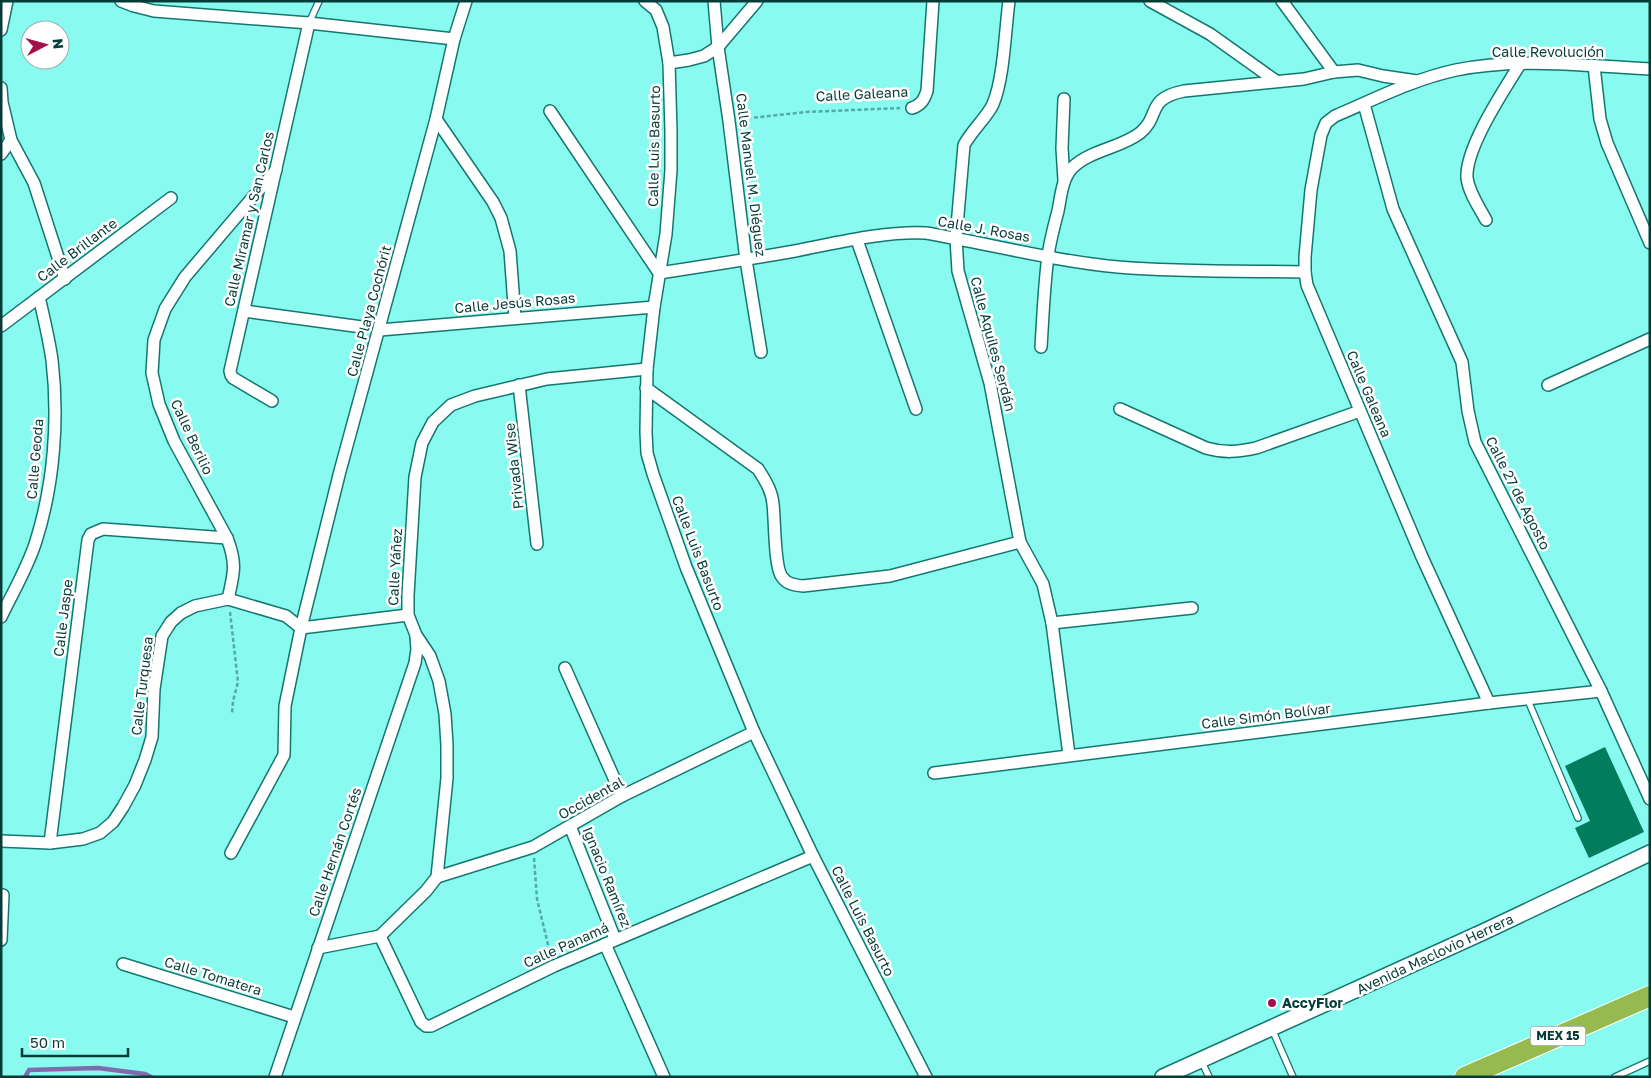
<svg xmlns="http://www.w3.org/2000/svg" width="1651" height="1078" font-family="'Golos Text',sans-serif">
<rect width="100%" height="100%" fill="#89faef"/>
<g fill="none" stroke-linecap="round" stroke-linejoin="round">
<path stroke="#7e6cac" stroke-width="4.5" d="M25,1077L29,1070L98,1068L145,1074L151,1077"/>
</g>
<path fill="#017c5c" d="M1605,747L1644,832L1589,858L1575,828L1590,821L1565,766Z"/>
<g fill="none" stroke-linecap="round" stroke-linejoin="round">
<defs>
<g id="service">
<path d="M309,23L319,1"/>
<path d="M1527,698L1578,818"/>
<path d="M1272,1029L1293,1077"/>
<path d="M1201,1060L1209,1077"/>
<path d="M1615,1077L1650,1061"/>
</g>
<g id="minor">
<path d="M121,1L134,6L154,11L309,23L454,39"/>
<path d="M645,1L656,10L663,27L669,63L671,131V170L666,234L654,307L647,369L646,432L647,453L653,474L686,567L754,732L813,856L926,1077"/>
<path d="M714,1L718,47L729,121L746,260L761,352"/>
<path d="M1009,1C1005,31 1004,78 993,104C988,116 972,130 964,145L956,238L958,271L990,383L1020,542L1043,584L1052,623L1069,755"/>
<path d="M1150,1L1210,34L1276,81"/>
<path d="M1282,1L1334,72"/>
<path d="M1,30L7,1"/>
<path d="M669,63L689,60L704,56L718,47L757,1"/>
<path d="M1594,66L1600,119L1607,143L1650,243"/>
<path d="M1,88L2,102L11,140L34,183L65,279"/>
<path d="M1064,99L1062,148L1064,180"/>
<path d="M1364,104L1393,209L1462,362L1468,411L1475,442L1601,691L1650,799"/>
<path d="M912,108C921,105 924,100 927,91L933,1"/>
<path d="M550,111L659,273C705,266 750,259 795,251C837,243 884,231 926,233C990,244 1054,261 1118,267C1180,272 1242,271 1305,272"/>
<path d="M436,119L493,202L501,218L510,251L515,318"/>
<path d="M1,154L11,140"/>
<path d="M1486,220C1479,207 1469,193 1467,178C1465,148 1504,90 1520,64"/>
<path d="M857,240L916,409"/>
<path d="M244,311L362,327"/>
<path d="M1,326L171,198"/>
<path d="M380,330L654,307"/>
<path d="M1041,347C1043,317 1044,286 1048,256C1050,241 1054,226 1058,211C1061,196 1062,179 1072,168C1090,150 1121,148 1140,133C1161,116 1145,99 1184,91L1304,79L1334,72L1358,70L1383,76L1417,81"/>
<path d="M519,385L537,544"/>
<path d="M1548,385L1650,339"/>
<path d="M646,388L758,469C765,480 772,491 773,504C775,519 774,567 782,577C787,584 794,585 803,586L890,576L1020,542"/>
<path d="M272,401L233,378L231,375L230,371L309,23"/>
<path d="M1120,409L1206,448C1224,453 1238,452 1256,448L1360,411"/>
<path d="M228,599C234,573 237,564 227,538L174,441L159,404L152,373L154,340L165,309L185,277L276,170"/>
<path d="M1,617C13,592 28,567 36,541C54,484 59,419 52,360C49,339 44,318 39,297"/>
<path d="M1052,623L1192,608"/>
<path d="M301,628L408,615"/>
<path d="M565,668L622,796"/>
<path d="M1489,703L1422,557L1307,285L1305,272V257L1311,190L1321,135L1326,123L1335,116C1375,99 1414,79 1456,70C1519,57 1586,66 1650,69"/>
<path d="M934,773L1489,703L1601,691"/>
<path d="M570,826L615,939"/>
<path d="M1,841L50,843L83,839L100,833L113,822L123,807L135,785L145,760L152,737L154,689L162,636L171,622L181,613L195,606L228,599L286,616L301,628"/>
<path d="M50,843L88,540L91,534L103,529L227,538"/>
<path d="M231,853L284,755L285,706L301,628L340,471L436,119L454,39L466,1"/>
<path d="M437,877L533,847L622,796L754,732"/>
<path d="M380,936L421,1022L426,1026H431L554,966L813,856"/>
<path d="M1,940L3,895"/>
<path d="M605,944L664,1077"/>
<path d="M318,948L380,936L426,891L437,877L447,778V745L445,714L439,681L430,656L416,635L408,615V595L415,477L422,443L433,422L451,405L475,396L547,379L647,369"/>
<path d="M123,964L294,1017"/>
<path d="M275,1077L415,663L417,649L416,637"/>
</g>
<path id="tertiary" d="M1163,1077L1481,933L1650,853"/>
<path id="trunk" d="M1465,1077L1650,996"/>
</defs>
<use href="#service" stroke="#14776f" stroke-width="8"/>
<use href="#minor" stroke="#14776f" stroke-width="14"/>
<use href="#tertiary" stroke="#14776f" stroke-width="18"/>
<use href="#trunk" stroke="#fff" stroke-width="22"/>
<g stroke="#52aaa2" stroke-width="2.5" stroke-dasharray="4 2.5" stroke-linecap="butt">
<path d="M741,119L806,112L900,108"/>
<path d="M230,612L238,682L233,701L232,714"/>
<path d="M534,858L537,899L550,953"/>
</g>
<use href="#service" stroke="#fff" stroke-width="5.5"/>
<use href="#minor" stroke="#fff" stroke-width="11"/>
<use href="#tertiary" stroke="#fff" stroke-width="15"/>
<use href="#trunk" stroke="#96ba4e" stroke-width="20"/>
</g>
<circle fill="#a40d48" stroke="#fff" stroke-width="2" cx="1272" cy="1003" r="5"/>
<g text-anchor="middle" stroke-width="5" stroke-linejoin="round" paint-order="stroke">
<rect fill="#fff" stroke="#517674" stroke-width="1" x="1530.5" y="1026.5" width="55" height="19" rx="4"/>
<g font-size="12" font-weight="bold" fill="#063c38">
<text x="1558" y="1040">MEX 15</text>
</g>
<g font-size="14" fill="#063c38" stroke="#fff">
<text x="1548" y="57">Calle Revolución</text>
<text transform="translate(862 94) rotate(-3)" y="5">Calle Galeana</text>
<text transform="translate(654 146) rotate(-89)" y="5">Calle Luis Basurto</text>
<text transform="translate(751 175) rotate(83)" y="5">Calle Manuel M. Diéguez</text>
<text transform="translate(249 219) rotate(-77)" y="5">Calle Miramar y San Carlos</text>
<text transform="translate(984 229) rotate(10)" y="5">Calle J. Rosas</text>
<text transform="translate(77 250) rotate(-37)" y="5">Calle Brillante</text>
<text transform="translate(515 303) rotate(-5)" y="5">Calle Jesús Rosas</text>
<text transform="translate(369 311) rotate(-75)" y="5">Calle Playa Cochórit</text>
<text transform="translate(993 344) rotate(75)" y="5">Calle Aquiles Serdán</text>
<text transform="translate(1369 394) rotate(67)" y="5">Calle Galeana</text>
<text transform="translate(192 437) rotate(65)" y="5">Calle Berilio</text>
<text transform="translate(35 459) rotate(-85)" y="5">Calle Geoda</text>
<text transform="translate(514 466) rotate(-96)" y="5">Privada Wise</text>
<text transform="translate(1518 493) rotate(63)" y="5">Calle 27 de Agosto</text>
<text transform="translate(698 553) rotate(69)" y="5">Calle Luis Basurto</text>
<text transform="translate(395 567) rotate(-87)" y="5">Calle Yáñez</text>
<text transform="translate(63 618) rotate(-83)" y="5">Calle Jaspe</text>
<text transform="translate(142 686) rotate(-83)" y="5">Calle Turquesa</text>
<text transform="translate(1266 716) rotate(-7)" y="5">Calle Simón Bolívar</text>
<text transform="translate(591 798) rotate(-29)" y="5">Occidental</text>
<text transform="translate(335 852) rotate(-71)" y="5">Calle Hernán Cortés</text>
<text transform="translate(607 877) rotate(68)" y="5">Ignacio Ramírez</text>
<text transform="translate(863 921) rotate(63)" y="5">Calle Luis Basurto</text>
<text transform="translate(566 945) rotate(-24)" y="5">Calle Panamá</text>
<text transform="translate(1435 954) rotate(-25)" y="5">Avenida Maclovio Herrera</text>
<text transform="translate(213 976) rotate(17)" y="5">Calle Tomatera</text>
</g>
<g font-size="14" font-weight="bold" fill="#063c38" stroke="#fff" text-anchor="start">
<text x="1282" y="1008">AccyFlor</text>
</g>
</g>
<rect width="1651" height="1078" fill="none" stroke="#063c38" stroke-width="5"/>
<g transform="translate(45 45) rotate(84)"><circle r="24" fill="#ffffff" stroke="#9bb1af"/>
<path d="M0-4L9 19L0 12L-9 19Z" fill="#a40d48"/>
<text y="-8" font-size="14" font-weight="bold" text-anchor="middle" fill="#063c38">N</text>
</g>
<path d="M22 1048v8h106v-8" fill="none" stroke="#063c38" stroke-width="2.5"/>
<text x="30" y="1048" font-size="15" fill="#063c38" stroke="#ffffff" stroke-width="4" paint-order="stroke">50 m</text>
</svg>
